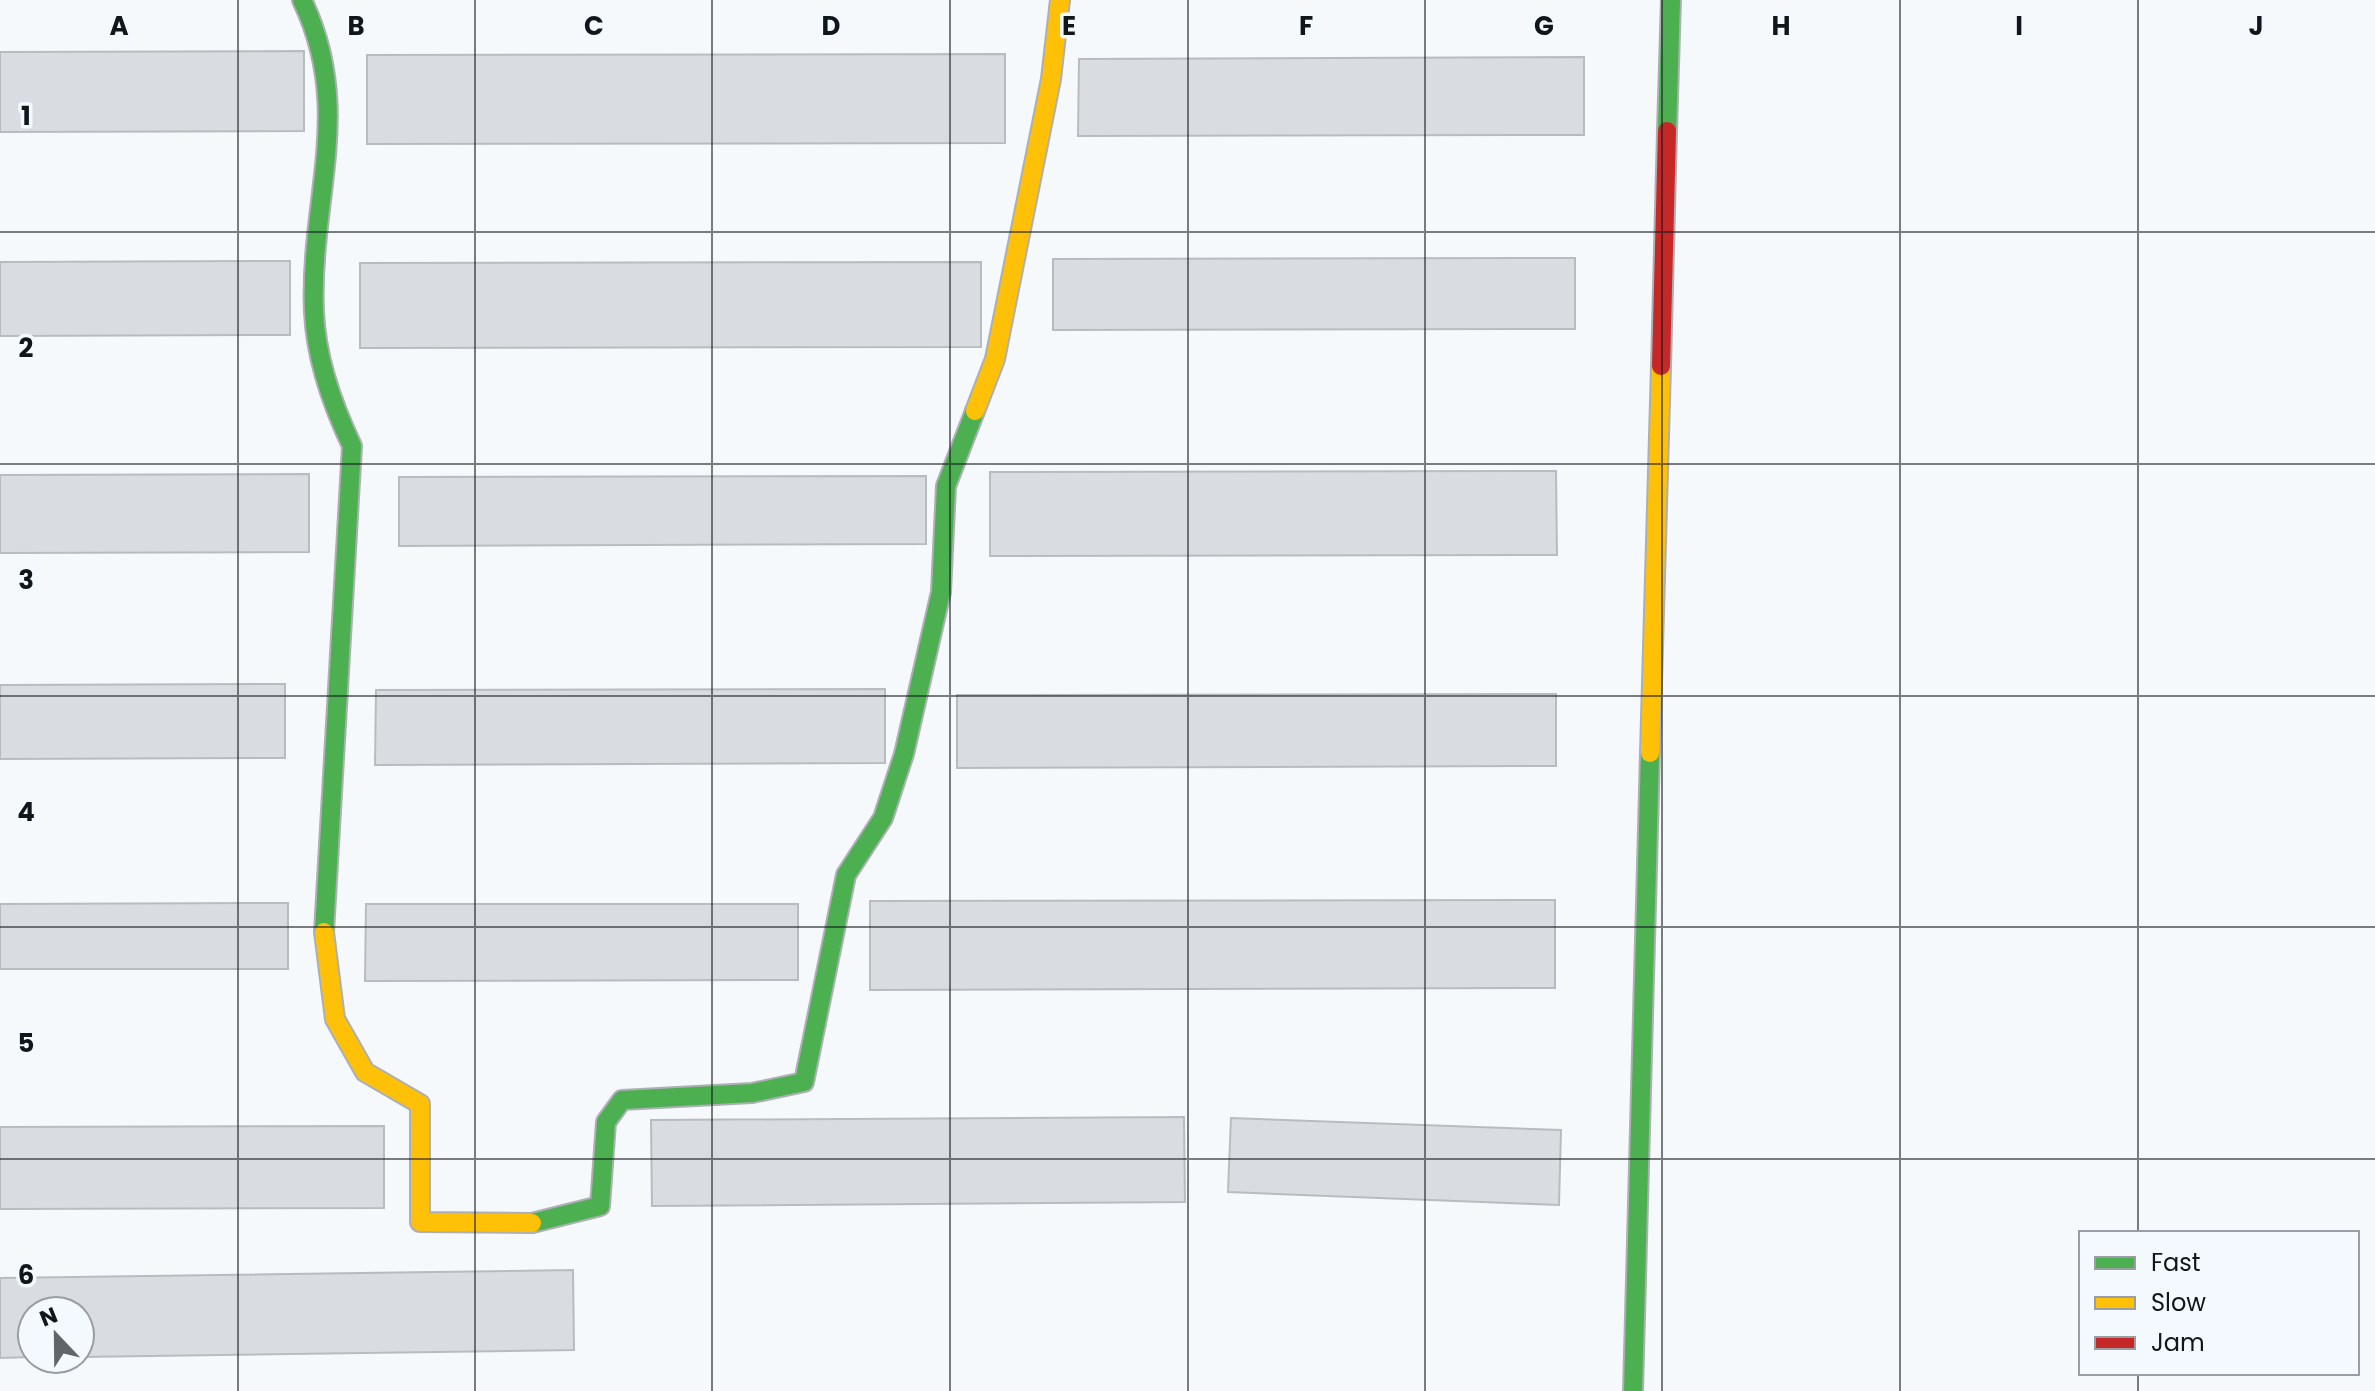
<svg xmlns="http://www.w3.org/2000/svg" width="2375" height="1391" font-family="Poppins,sans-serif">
<rect width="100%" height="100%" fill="#f6f9fb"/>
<g fill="#d9dde1" stroke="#b8bcc0" stroke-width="2">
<path d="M304,51V131L0,132V52Z"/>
<path d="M1005,54V143L367,144V55Z"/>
<path d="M1584,57V135L1078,136L1079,59Z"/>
<path d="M1575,258V329L1053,330V259Z"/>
<path d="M290,261V335L0,336V262Z"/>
<path d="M981,262V347L360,348V263Z"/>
<path d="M1556,471L1557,555L990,556V472Z"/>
<path d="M309,474V552L0,553V475Z"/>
<path d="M926,476V544L399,546V477Z"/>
<path d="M285,684V758L0,759V685Z"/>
<path d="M885,689V763L375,765L376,690Z"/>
<path d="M1556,694V766L957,768V695Z"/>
<path d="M1555,900V988L870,990V901Z"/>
<path d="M288,903V969H0V904Z"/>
<path d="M366,904H798V980L365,981Z"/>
<path d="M1184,1117L1185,1202L652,1206L651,1120Z"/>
<path d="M1231,1118L1561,1130L1559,1205L1228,1192Z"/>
<path d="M384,1126V1208L0,1209V1127Z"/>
<path d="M573,1270L574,1350L80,1357V1311H32V1357L0,1358V1278Z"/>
</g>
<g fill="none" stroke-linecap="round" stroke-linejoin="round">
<defs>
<g id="fast">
<path d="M302,0C355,110 309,199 314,312C316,359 332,404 352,446L324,932"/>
<path d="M1667,131L1671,0"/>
<path d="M532,1223L600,1206L606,1122L622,1100L752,1093L804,1082L846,875L883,818L904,754L941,592L946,486L975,411"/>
<path d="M1633,1391L1650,753"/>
</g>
<g id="slow">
<path d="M975,411L995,359L1051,79L1060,0"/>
<path d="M1650,753L1661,366"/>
<path d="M324,932L335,1019L365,1072L420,1104V1222L532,1223"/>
</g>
<path id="jam" d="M1661,366L1667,131"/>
</defs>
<use href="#fast" stroke="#acb0b4" stroke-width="22"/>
<use href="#slow" stroke="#acb0b4" stroke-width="22"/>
<use href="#jam" stroke="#acb0b4" stroke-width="22"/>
<use href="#fast" stroke="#4caf50" stroke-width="18"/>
<use href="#slow" stroke="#ffc107" stroke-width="18"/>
<use href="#jam" stroke="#c62828" stroke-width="18"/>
</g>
<path fill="none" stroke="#10161a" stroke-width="2" stroke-opacity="0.55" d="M238,0V1391M475,0V1391M712,0V1391M950,0V1391M1188,0V1391M1425,0V1391M1662,0V1391M1900,0V1391M2138,0V1233M0,232H2375M0,464H2375M0,696H2375M0,927H2375M0,1159H2375M2138,1373V1391"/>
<g font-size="26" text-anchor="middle" font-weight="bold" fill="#10161a" stroke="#f3f9fe" stroke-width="7" stroke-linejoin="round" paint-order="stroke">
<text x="119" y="35">A</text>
<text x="356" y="35">B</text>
<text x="594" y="35">C</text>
<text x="831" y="35">D</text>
<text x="1069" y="35">E</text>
<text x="1306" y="35">F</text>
<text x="1544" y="35">G</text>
<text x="1781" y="35">H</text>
<text x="2019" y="35">I</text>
<text x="2256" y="35">J</text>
<text x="26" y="125">1</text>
<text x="26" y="357">2</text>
<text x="26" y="589">3</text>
<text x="26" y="821">4</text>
<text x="26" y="1052">5</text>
<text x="26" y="1284">6</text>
</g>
<rect x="2079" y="1231" width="280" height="144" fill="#f3f9fe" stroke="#989ea3" stroke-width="2"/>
<rect x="2095" y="1257" width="40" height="12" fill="#4caf50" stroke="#989ea3" stroke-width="2"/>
<text x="2151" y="1271" font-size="24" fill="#10161a">Fast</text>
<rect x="2095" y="1297" width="40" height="12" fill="#ffc107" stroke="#989ea3" stroke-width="2"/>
<text x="2151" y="1311" font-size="24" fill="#10161a">Slow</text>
<rect x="2095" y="1337" width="40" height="12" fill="#c62828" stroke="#989ea3" stroke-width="2"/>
<text x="2151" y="1351" font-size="24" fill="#10161a">Jam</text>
<g transform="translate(56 1335) rotate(338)"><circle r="38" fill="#f3f9fe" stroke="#989ea3" stroke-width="2"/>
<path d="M0-6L14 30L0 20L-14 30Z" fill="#606569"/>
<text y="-12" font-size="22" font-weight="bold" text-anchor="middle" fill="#10161a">N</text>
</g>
</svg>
